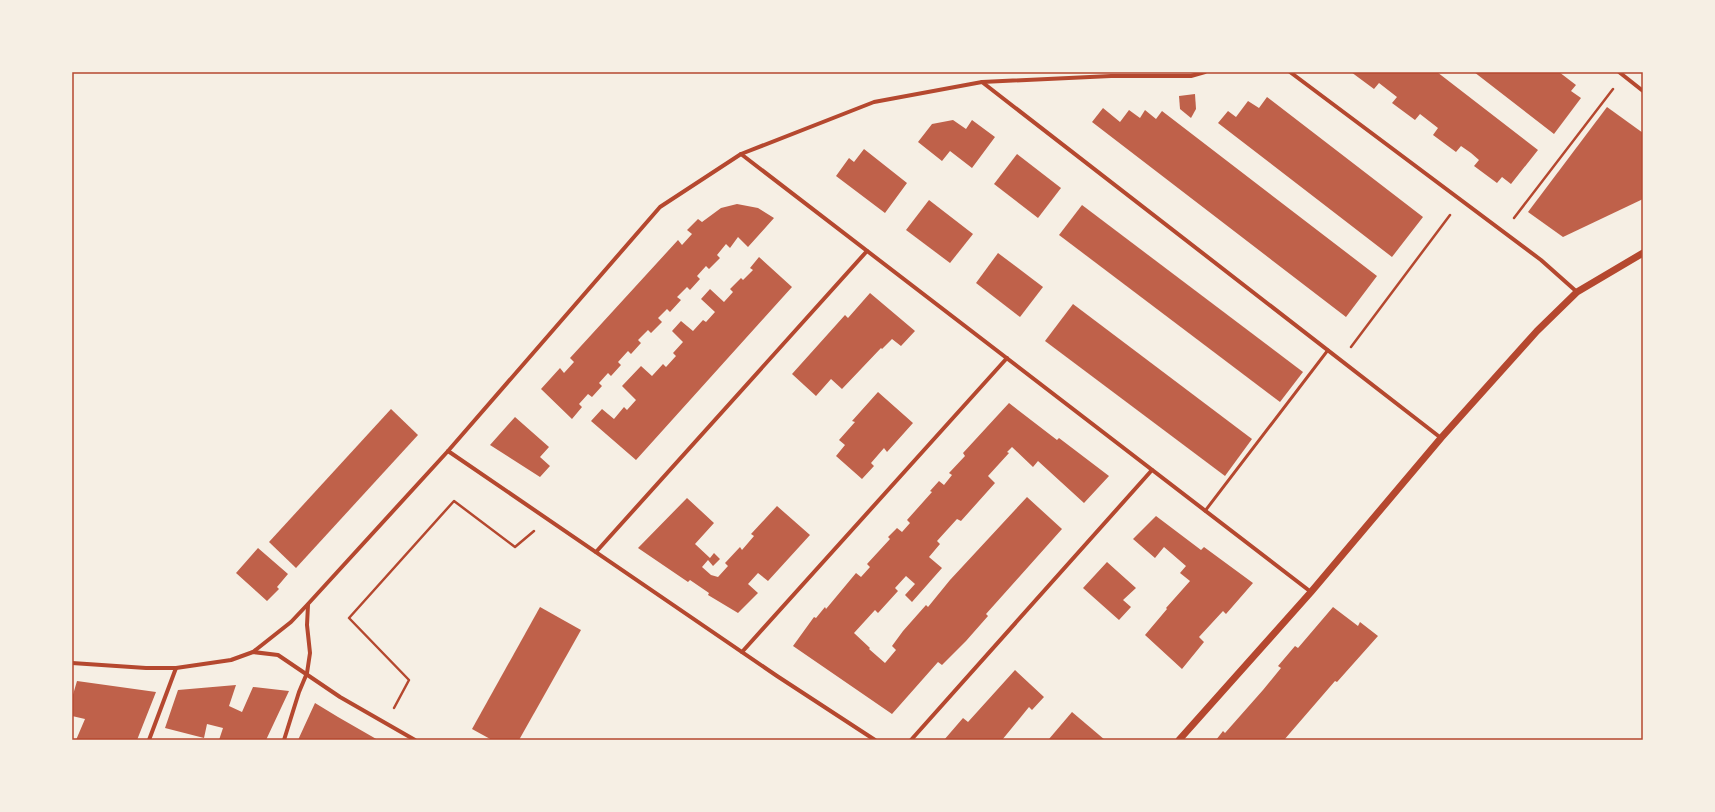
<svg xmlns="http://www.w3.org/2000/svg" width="1715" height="812" font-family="Overpass,sans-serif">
<rect width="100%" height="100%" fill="#f6efe4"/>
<g fill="#bf614a">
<path d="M1351,72H1437L1538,150L1511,184L1502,177L1497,183L1474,166L1479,160L1471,153L1461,146L1456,152L1433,135L1438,128L1420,114L1415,120L1392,103L1397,97L1379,83L1374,89Z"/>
<path d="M1474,72H1546L1548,73L1559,72L1576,85L1571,91L1581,98L1554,134Z"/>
<path d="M1195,94L1196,109L1191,118L1180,109L1179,96Z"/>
<path d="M1267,97L1423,217L1392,257L1218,123L1228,111L1236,117L1248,101L1259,108Z"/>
<path d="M1607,107L1643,133V199L1563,237L1528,212Z"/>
<path d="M1103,108L1120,122L1129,110L1140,118L1145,110L1156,119L1162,111L1377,276L1346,317L1092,122Z"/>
<path d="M953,120L966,129L972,120L995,137L972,168L950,151L942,161L918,142L932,124Z"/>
<path d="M864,149L907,183L885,213L836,176L849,158L854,162Z"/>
<path d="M1017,154L1061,188L1038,218L994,184Z"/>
<path d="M929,200L973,234L950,263L906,230Z"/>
<path d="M737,204L758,208L774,218L748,247L738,237L730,248L726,244L717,255L720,258L709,269L706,266L697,276L700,279L690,290L687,287L677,297L681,300L670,312L667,309L658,318L662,322L651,333L648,330L638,340L641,343L631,354L628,351L618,362L621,365L611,376L608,373L599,383L602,386L592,397L588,394L579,404L582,407L572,419L541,389L560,368L564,373L574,362L570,358L678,240L682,245L692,234L687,230L698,219L702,222L721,208Z"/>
<path d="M1082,205L1303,372L1280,402L1059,235Z"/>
<path d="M998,253L1043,287L1020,317L976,283Z"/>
<path d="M759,257L792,287L636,460L591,421L602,409L614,419L624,407L627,410L636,400L622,386L641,366L652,376L663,364L666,367L676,356L673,353L683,342L672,331L681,321L693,331L703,320L706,322L715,312L701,299L710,289L724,302L733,292L730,289L741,278L743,280L753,270L750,268Z"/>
<path d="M870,293L915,331L901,346L892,339L882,349L881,348L842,389L831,379L816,396L792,374L845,315L848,318Z"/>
<path d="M1073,304L1252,439L1225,476L1045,341Z"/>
<path d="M878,392L913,423L887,452L884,448L871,463L874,466L862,479L836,456L845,445L839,440L855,422L852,421Z"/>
<path d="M1009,403L1057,440L1059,438L1109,476L1084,503L1038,461L1033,467L1012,447L1007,452L1009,453L988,476L995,483L961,521L957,519L937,541L940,544L929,557L942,568L912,602L905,595L915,584L906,576L895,588L898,591L878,613L875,610L854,633L870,648L869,649L885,663L896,650L892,646L903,631L926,605L928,607L950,580L1027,497L1062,529L986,614L988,616L966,641L942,665L938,662L892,714L793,646L814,617L816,618L825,607L826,609L856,573L861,577L870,567L867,564L890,539L888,537L897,528L902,532L910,523L907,520L932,492L930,491L939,481L944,485L952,475L949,473L965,456L963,453Z"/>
<path d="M391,409L418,435L296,568L269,542Z"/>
<path d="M515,417L549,447L540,457L550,466L540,477L490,445Z"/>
<path d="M687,498L714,523L695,544L710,558L714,553L720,559L713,566L708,560L702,567L711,575L718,577L728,566L725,563L740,547L742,550L754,536L751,534L777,506L810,535L768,581L758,573L748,584L758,593L738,613L708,595L709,593L690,580L688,582L638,548Z"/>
<path d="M1156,516L1201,550L1204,547L1253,583L1226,614L1223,611L1199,637L1204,642L1182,669L1145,635L1167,609L1166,608L1190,581L1180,573L1186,566L1164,547L1155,558L1133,539Z"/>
<path d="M258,548L288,574L277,587L279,589L267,601L236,573Z"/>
<path d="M1107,562L1136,588L1123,600L1131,607L1119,620L1083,588Z"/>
<path d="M540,607L581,630L519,740H492L472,729Z"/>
<path d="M1333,607L1358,626L1360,622L1378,636L1337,682L1335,681L1284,740H1216L1223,731L1225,733L1263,690L1281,668L1278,666L1295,646L1298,648Z"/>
<path d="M1015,670L1044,697L1032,710L1029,707L1002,740H944L963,718L968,722Z"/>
<path d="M77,681L156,692L137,740H76L85,719L72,716V698Z"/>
<path d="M236,685L229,706L242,712L253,687L289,691L266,740H219L223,728L207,724L204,738L165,728L178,690Z"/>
<path d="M315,703L338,717L378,740H298Z"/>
<path d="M1072,712L1105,740L1049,739Z"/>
</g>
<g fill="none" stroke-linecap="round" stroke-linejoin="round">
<g stroke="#b5482f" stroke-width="2.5">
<path d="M1514,218L1613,89"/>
<path d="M1351,347L1450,215"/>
<path d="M394,708L409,680L349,618L454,501L515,547L534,531"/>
</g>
<path stroke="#b5482f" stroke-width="3" d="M1205,511L1328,350"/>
<g stroke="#b5482f" stroke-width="4">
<path d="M1290,72L1541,260L1577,292"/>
<path d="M1619,72L1643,91"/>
<path d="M982,82L1441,438"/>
<path d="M741,154L1311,592"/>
<path d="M448,451L777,676L875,740"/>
<path d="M596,552L867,251"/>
<path d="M253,652L291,622L308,604L448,451L660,207L741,154L874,102L982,82L1111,76H1191L1205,72"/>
<path d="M742,652L1007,358"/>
<path d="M72,663L146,668H176L231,660L253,652L278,655L340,697L415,740"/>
<path d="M149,740L176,668"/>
<path d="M284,740L299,692L307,673L310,653L307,625L308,605"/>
<path d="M911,740L1152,470"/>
</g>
<path stroke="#b5482f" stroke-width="7" d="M1179,740L1311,592L1441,438L1537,331L1577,292L1643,253"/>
</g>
<rect width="1715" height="812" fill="none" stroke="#f6efe4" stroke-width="146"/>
<rect x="73" y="73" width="1569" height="666" fill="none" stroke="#b5482f" stroke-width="1.5"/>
</svg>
